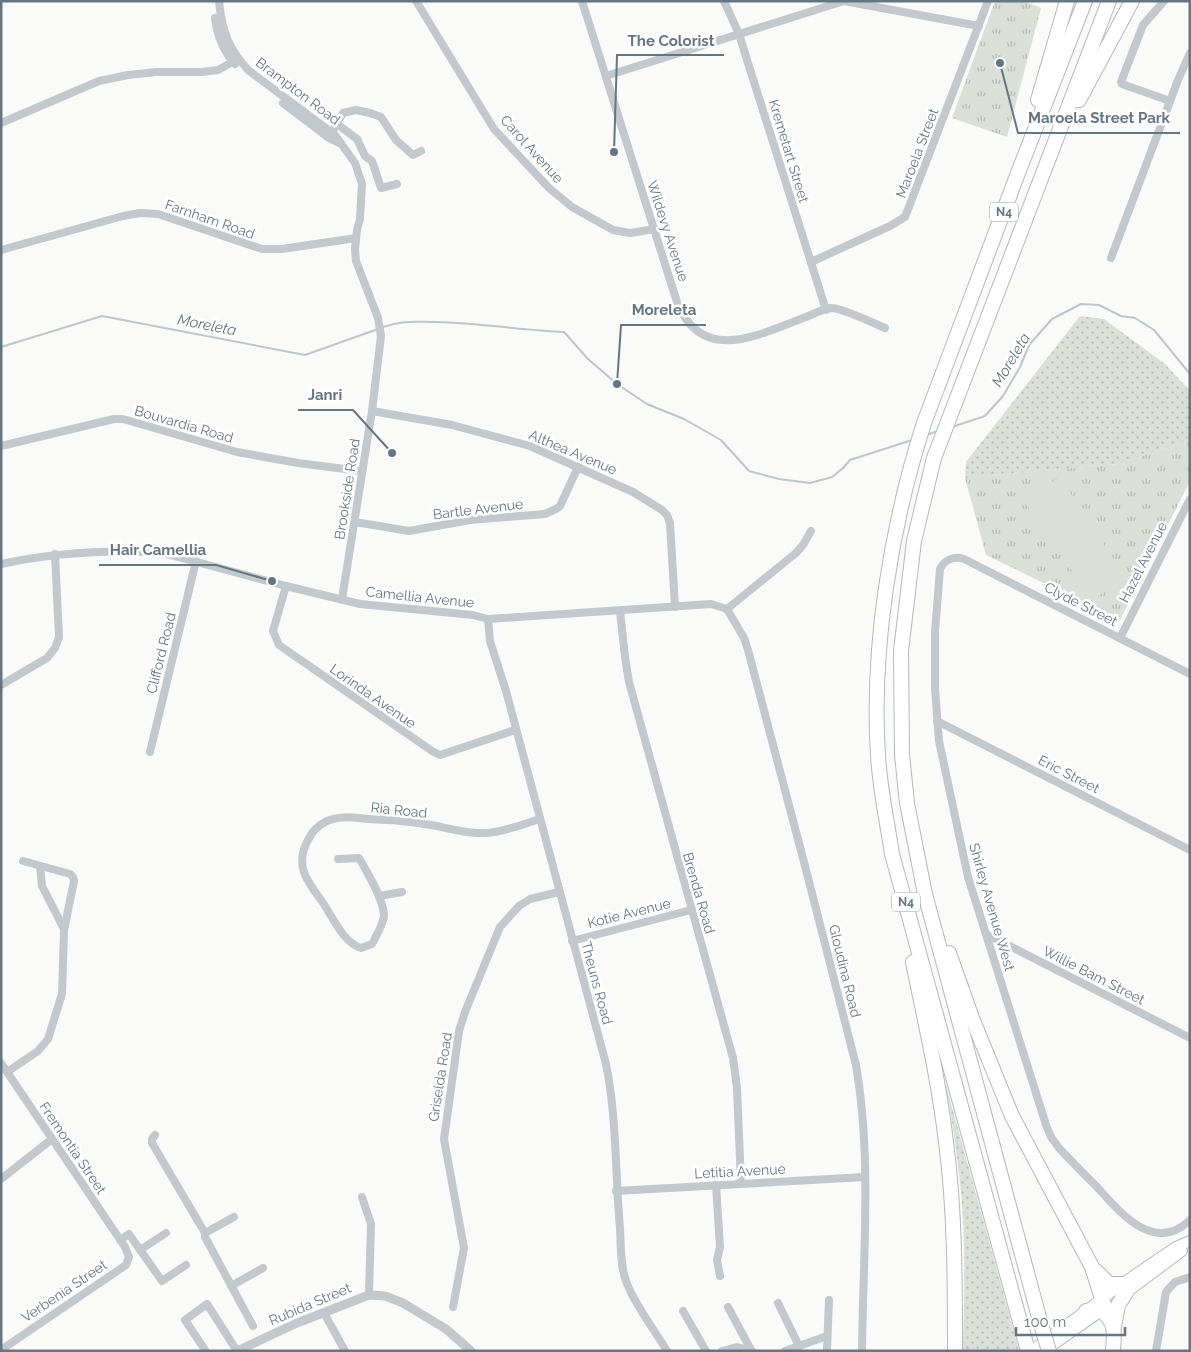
<svg xmlns="http://www.w3.org/2000/svg" width="1191" height="1352" font-family="Raleway,sans-serif">
<defs>
<pattern id="grass-dots" width="8" height="8" patternUnits="userSpaceOnUse" patternTransform="scale(1.25)"><rect width="8" height="8" fill="#dadfd7"/><path d="M2 2h.1M6 6h.1" fill="none" stroke="#b4b9b4" stroke-width="1.8" stroke-linecap="round"/></pattern>
<pattern id="park-tufts" width="24" height="20" patternUnits="userSpaceOnUse" patternTransform="scale(1.25)"><rect width="24" height="20" fill="#dadfd7"/><path d="M3 7l-1-3M5 7V3M7 7l1-3M15 17l-1-3M17 17v-4M19 17l1-3" fill="none" stroke="#b4b9b4"/></pattern>
</defs>
<rect width="100%" height="100%" fill="#fafaf8"/>
<g fill="url(#grass-dots)">
<path d="M1080,316L1104,319L1165,364L1190,391V440L1118,464L965,478L966,462Z"/>
<path d="M944,1078L1016,1339L1019,1351H963C964,1298 966,1244 961,1191C957,1153 952,1115 944,1078Z"/>
</g>
<g fill="url(#park-tufts)">
<path d="M995,1H1024L1041,8L1007,137L952,118Z"/>
<path d="M1190,440V481L1120,620L986,555L965,478L1118,464Z"/>
</g>
<path fill="#dadfd7" d="M1060,477L1129,583L1111,594L1107,590L1092,600L1023,500Z"/>
<g fill="none" stroke-linecap="round" stroke-linejoin="round">
<g stroke="#bbc7cb" stroke-width="2">
<path d="M383,327C403,320 415,322 436,322C479,323 521,330 564,332L588,359L617,384L647,404L684,419L721,440L749,471L779,479L810,483L832,477L843,468L850,460L912,440"/>
<path d="M1,347L102,316L305,355L378,329"/>
<path d="M952,427L985,416L1003,396L1020,367L1029,345L1052,319L1081,304L1099,305L1121,316L1135,318L1154,330L1190,374"/>
<path d="M926,435L938,431"/>
</g>
<defs>
<g id="secondary">
<path d="M1123,1295L1182,1251"/>
<path d="M1031,1351L1132,1277L1176,1247L1190,1241"/>
<path d="M1044,1351L1101,1311"/>
</g>
<g id="motorway">
<path d="M1038,100L1067,1"/>
<path d="M1079,100L1132,1"/>
<path d="M949,953L972,1018L1012,1116L1092,1267L1105,1308"/>
<path d="M913,962C925,1022 939,1081 946,1142C955,1211 955,1281 955,1351"/>
<path d="M1096,1271L1109,1284H1123"/>
<path d="M1086,1311L1101,1310C1117,1324 1114,1332 1113,1351"/>
<path d="M1040,1321L925,894L907,803L902,755L901,651L914,541L934,458L1109,1"/>
<path d="M1114,1327L1118,1305L1127,1291"/>
<path d="M1028,1351L892,854C887,821 880,789 878,756C871,648 891,526 924,423L1018,173L1085,1"/>
</g>
</defs>
<use href="#secondary" stroke="#b3babf" stroke-width="12"/>
<use href="#motorway" stroke="#b4b9bd" stroke-width="16"/>
<g stroke="#c3c8cc" stroke-width="8">
<path d="M219,1C222,31 228,48 248,70L335,135L355,163L362,184L360,219L357,230L355,249L356,261L378,318L381,336L372,411L342,599"/>
<path d="M416,1L494,129L549,188L572,207L613,230L630,233L655,229"/>
<path d="M582,1L677,302C702,366 760,334 806,317C813,314 823,309 831,308C841,308 874,323 885,328"/>
<path d="M724,1L739,34L748,63L826,310"/>
<path d="M1164,1L1143,25L1121,82L1122,84L1170,101"/>
<path d="M215,18C217,35 224,52 235,64"/>
<path d="M606,76L844,1L979,26"/>
<path d="M283,103L329,138L341,144"/>
<path d="M1,123L99,81L128,75L156,72H202L218,70L238,59"/>
<path d="M337,124L357,139L365,156L372,161L381,188L397,184"/>
<path d="M332,132L343,113L356,110L370,113L381,117L396,140L413,155L421,151"/>
<path d="M1,250L123,216L140,213L158,214L262,249H282L356,238"/>
<path d="M1111,258L1178,80L1190,53"/>
<path d="M811,262L890,226L905,217L988,1"/>
<path d="M372,411L452,425L530,446L633,492L662,510L667,515L670,523L675,607"/>
<path d="M1,446L114,419H123L237,452L298,463L361,471"/>
<path d="M355,522L409,531L470,520L545,514L556,509L560,506L578,467"/>
<path d="M1,564C51,553 104,550 155,552L167,554L286,586L360,604L473,615L488,619L711,604L727,609"/>
<path d="M286,586L273,631L279,645L432,751L440,755L515,730"/>
<path d="M727,609L744,638L748,650L804,862L856,1065C872,1159 863,1256 862,1351"/>
<path d="M727,609L796,553L803,545L811,531"/>
<path d="M620,611L625,657L629,682L733,1058L737,1088L741,1183"/>
<path d="M488,619L490,641L506,691L606,1064C617,1118 615,1174 620,1228C621,1245 620,1265 626,1281C633,1302 655,1331 667,1351"/>
<path d="M1120,638L1190,499"/>
<path d="M1190,674L964,559C954,556 945,559 940,569L935,632V688L939,741L968,877L1046,1125L1051,1137L1059,1148C1071,1161 1084,1174 1097,1187C1120,1212 1154,1255 1190,1220"/>
<path d="M1,685L47,658L55,648L59,637L55,554"/>
<path d="M937,721L1190,850"/>
<path d="M150,752L196,561"/>
<path d="M338,859L359,858C367,872 384,900 384,916C383,925 376,936 372,944L361,948C342,942 332,915 321,900C307,881 295,866 307,842C311,833 318,825 327,821C340,815 355,818 369,819C385,820 402,820 418,823C438,825 457,832 477,833C499,834 520,825 540,819"/>
<path d="M40,867L42,886L64,929"/>
<path d="M379,896L402,892"/>
<path d="M986,934L1190,1038"/>
<path d="M572,941L691,910"/>
<path d="M1,1063L125,1247L129,1257L126,1265L1,1350"/>
<path d="M7,1072L38,1051L48,1039L62,994L64,930L74,881L73,877L70,874L23,861"/>
<path d="M155,1135L152,1139V1143L205,1233"/>
<path d="M1,1179L52,1139"/>
<path d="M716,1185L720,1247L717,1260L720,1276"/>
<path d="M616,1191L865,1177"/>
<path d="M362,1197L371,1224L369,1295"/>
<path d="M234,1217L205,1233V1237L253,1326"/>
<path d="M120,1240L129,1234L162,1281L186,1265"/>
<path d="M140,1250L166,1233"/>
<path d="M231,1286L263,1268"/>
<path d="M778,1303L799,1346"/>
<path d="M453,1307L464,1248L444,1139L459,1031L465,1012L500,927L519,906L530,899L559,892"/>
<path d="M728,1307L751,1350"/>
<path d="M683,1311L706,1351"/>
<path d="M324,1313L345,1351"/>
<path d="M827,1349L829,1300"/>
<path d="M205,1350L185,1320L207,1304L237,1351"/>
<path d="M722,1351L737,1347L752,1351"/>
<path d="M785,1351L827,1336"/>
<path d="M1156,1351L1166,1292L1175,1282L1190,1277"/>
</g>
<path stroke="#c3c8cc" stroke-width="9" d="M237,1351L297,1323L369,1295L385,1296L403,1303L446,1329L471,1351"/>
<use href="#secondary" stroke="#fff" stroke-width="10"/>
<use href="#motorway" stroke="#fff" stroke-width="14"/>
<defs>
<path id="motorway-bridge" d="M1040,1321L1049,1351"/>
</defs>
<use href="#motorway-bridge" stroke="#b4b9bd" stroke-width="16" stroke-linecap="butt"/>
<use href="#motorway-bridge" stroke="#fff" stroke-width="14"/>
</g>
<g text-anchor="middle" stroke-width="5" stroke-linejoin="round" paint-order="stroke">
<g fill="#fff" stroke="#939fa8" stroke-width="1">
<rect x="990" y="202.5" width="28" height="19" rx="4"/>
<rect x="892" y="892.5" width="28" height="19" rx="4"/>
</g>
<g font-size="12" font-weight="bold" fill="#657683">
<text x="1004" y="216">N4</text>
<text x="906" y="906">N4</text>
</g>
<g font-size="14" fill="#657683" stroke="#fff">
<text transform="translate(298 91) rotate(37)" y="5">Brampton Road</text>
<text transform="translate(532 149) rotate(48)" y="5">Carol Avenue</text>
<text transform="translate(789 151) rotate(73)" y="5">Kremetart Street</text>
<text transform="translate(917 153) rotate(-69)" y="5">Maroela Street</text>
<text transform="translate(210 219) rotate(19)" y="5">Farnham Road</text>
<text transform="translate(668 231) rotate(72)" y="5">Wildevy Avenue</text>
<text transform="translate(184 424) rotate(16)" y="5">Bouvardia Road</text>
<text transform="translate(573 452) rotate(23)" y="5">Althea Avenue</text>
<text transform="translate(347 489) rotate(-81)" y="5">Brookside Road</text>
<text transform="translate(478 509) rotate(-7)" y="5">Bartle Avenue</text>
<text transform="translate(1143 562) rotate(-63)" y="5">Hazel Avenue</text>
<text transform="translate(420 597) rotate(6)" y="5">Camellia Avenue</text>
<text transform="translate(1081 604) rotate(27)" y="5">Clyde Street</text>
<text transform="translate(161 653) rotate(-76)" y="5">Clifford Road</text>
<text transform="translate(373 696) rotate(35)" y="5">Lorinda Avenue</text>
<text transform="translate(1069 774) rotate(27)" y="5">Eric Street</text>
<text transform="translate(399 810) rotate(6)" y="5">Ria Road</text>
<text transform="translate(699 893) rotate(74)" y="5">Brenda Road</text>
<text transform="translate(992 907) rotate(74)" y="5">Shirley Avenue West</text>
<text transform="translate(629 913) rotate(-14)" y="5">Kotie Avenue</text>
<text transform="translate(845 971) rotate(76)" y="5">Gloudina Road</text>
<text transform="translate(1094 975) rotate(27)" y="5">Willie Bam Street</text>
<text transform="translate(597 983) rotate(75)" y="5">Theuns Road</text>
<text transform="translate(440 1077) rotate(-81)" y="5">Griselda Road</text>
<text transform="translate(73 1148) rotate(56)" y="5">Fremontia Street</text>
<text transform="translate(740 1171) rotate(-3)" y="5">Letitia Avenue</text>
<text transform="translate(64 1291) rotate(-34)" y="5">Verbenia Street</text>
<text transform="translate(310 1304) rotate(-23)" y="5">Rubida Street</text>
</g>
<g font-size="15" font-style="italic" fill="#60757c" stroke="#fff">
<text transform="translate(207 325) rotate(11)" y="5">Moreleta</text>
<text transform="translate(1011 360) rotate(-59)" y="5">Moreleta</text>
</g>
</g>
<path fill="none" stroke="#657683" stroke-width="2" d="M614 152L617 55H724M1000 63L1018 133H1180M617 384L621 325H706M392 453L353 410H298M272 581L216 565H99"/>
<g fill="#657683" stroke="#fff" stroke-width="2">
<circle cx="614" cy="152" r="5"/>
<circle cx="1000" cy="63" r="5"/>
<circle cx="617" cy="384" r="5"/>
<circle cx="392" cy="453" r="5"/>
<circle cx="272" cy="581" r="5"/>
</g>
<g font-size="15" text-anchor="middle" font-weight="bold" fill="#657683" stroke="#fff" stroke-width="5" stroke-linejoin="round" paint-order="stroke">
<text x="671" y="46">The Colorist</text>
<text x="1099" y="123">Maroela Street Park</text>
<text x="664" y="315">Moreleta</text>
<text x="325" y="400">Janri</text>
<text x="158" y="555">Hair Camellia</text>
</g>
<rect width="1191" height="1352" fill="none" stroke="#657683" stroke-width="5"/>
<path d="M1016 1327v8h109v-8" fill="none" stroke="#657683" stroke-width="2.5"/>
<text x="1024" y="1327" font-size="15" fill="#657683" stroke="#ffffff" stroke-width="4" paint-order="stroke">100 m</text>
</svg>
